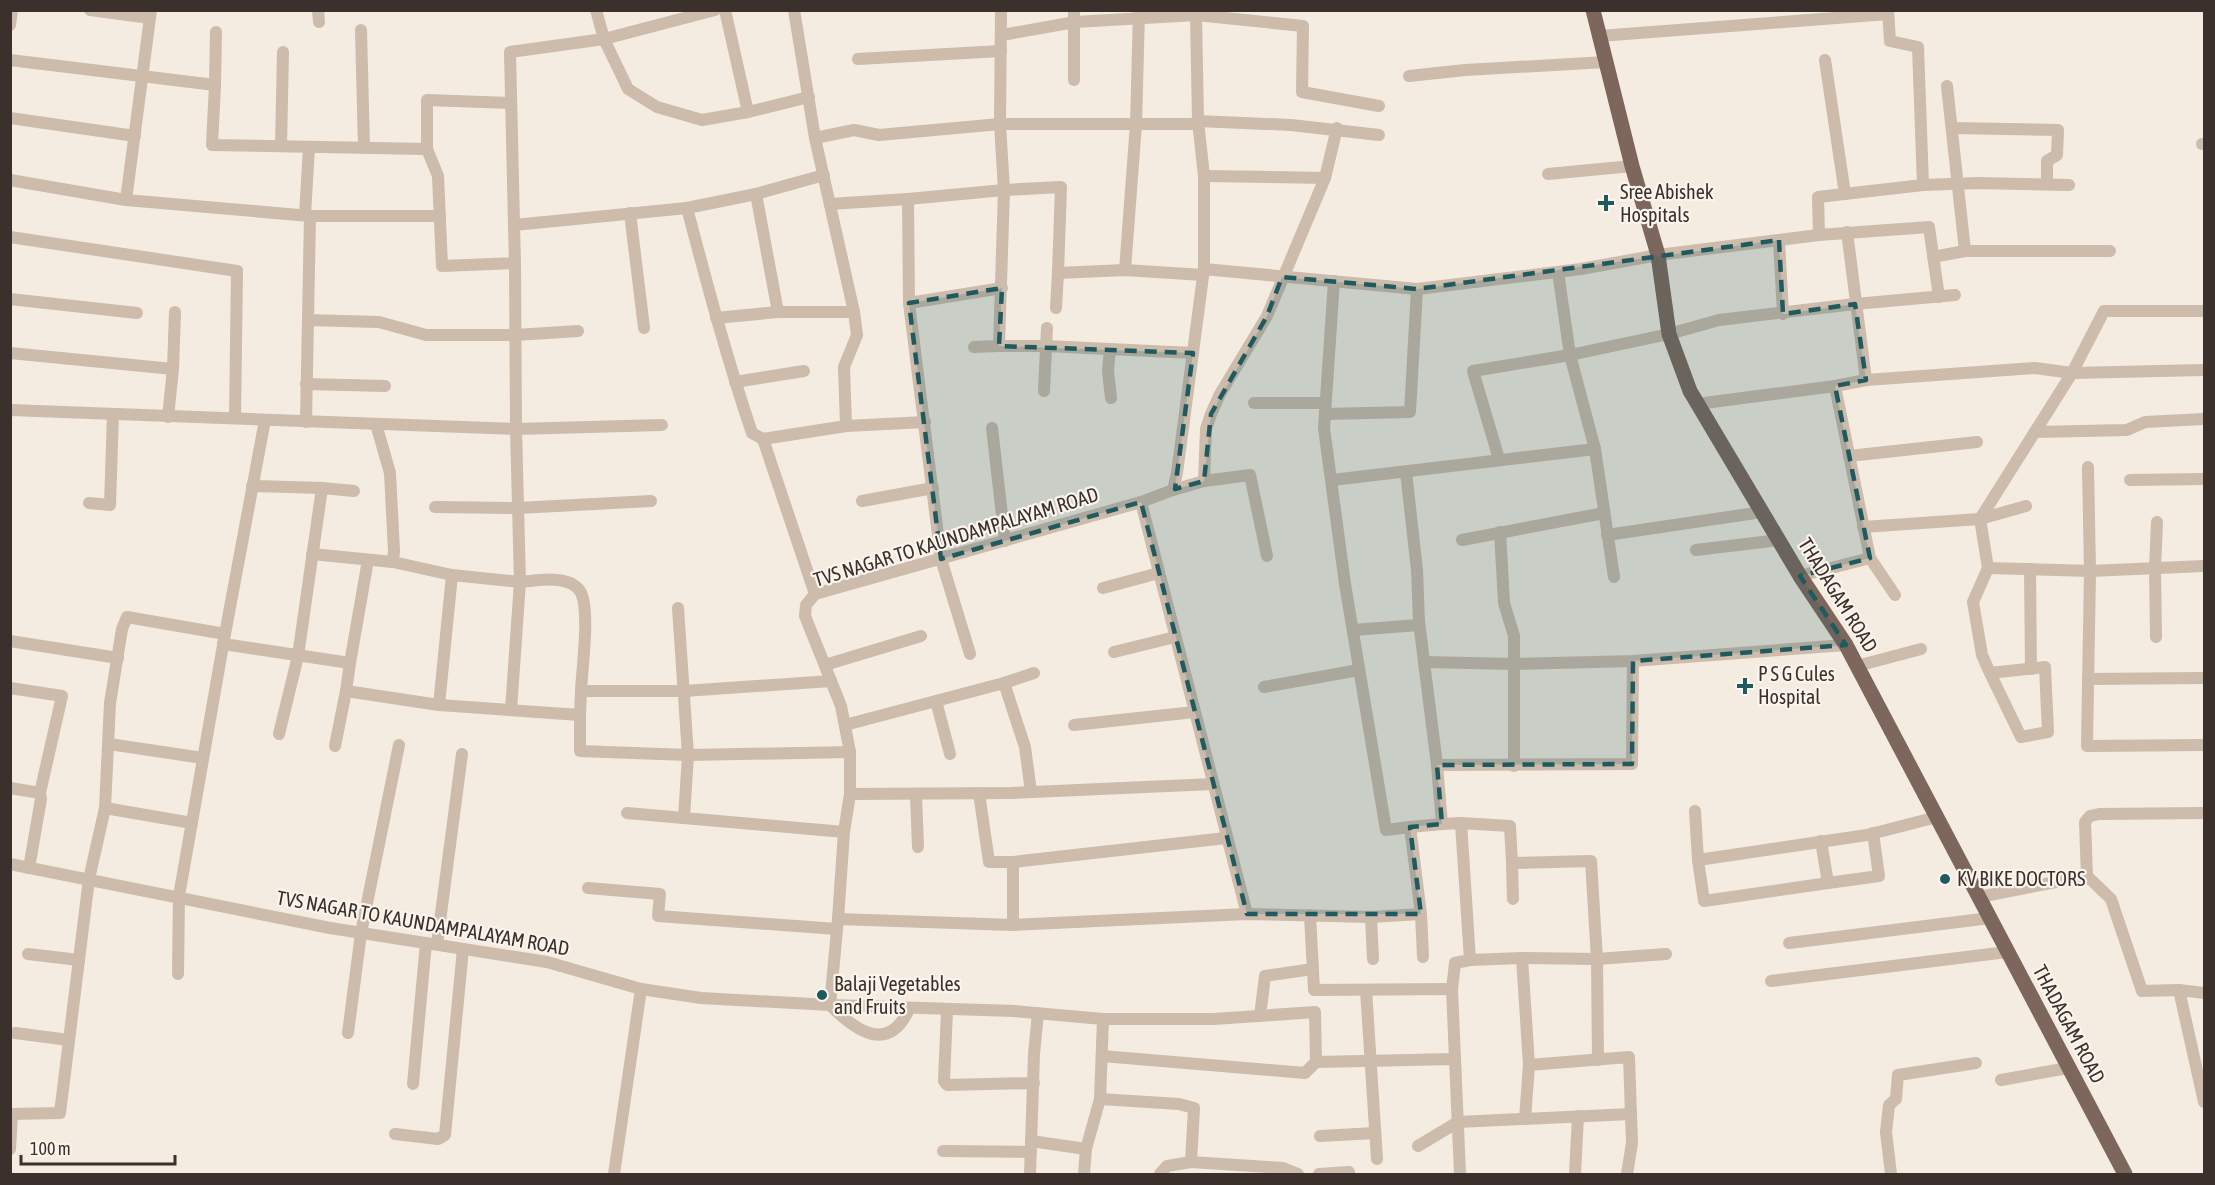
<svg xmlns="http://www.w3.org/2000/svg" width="2215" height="1185" font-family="'Asap Condensed',sans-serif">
<rect width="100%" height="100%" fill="#f4ebe1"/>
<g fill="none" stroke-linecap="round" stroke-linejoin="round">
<g stroke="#cdbbac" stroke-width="12">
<path d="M90,10L150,18"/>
<path d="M151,10L126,200L310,216H440"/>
<path d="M318,10L319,22"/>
<path d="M596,10L604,39L715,10"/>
<path d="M725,10L748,112"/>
<path d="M1001,10L1000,124L1004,190L999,346H1046L1193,353"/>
<path d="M1074,10V80"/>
<path d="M1196,10V15L1303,26L1302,92L1379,106"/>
<path d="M10,25L12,10"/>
<path d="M361,30L364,148"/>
<path d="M1002,35L1075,22L1196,15L1198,121L1204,176V269"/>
<path d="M1599,36L1888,14"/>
<path d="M858,59L1001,51"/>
<path d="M10,60L215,85L212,145L427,149L438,176L442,266L515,263L514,225L687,208"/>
<path d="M1825,60L1845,194"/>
<path d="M1409,76L1465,70L1606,62"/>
<path d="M215,85L216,32"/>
<path d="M1947,86L1965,251"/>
<path d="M10,118L135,136"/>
<path d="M1198,121L1291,125L1379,135"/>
<path d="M1952,128L2058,130L2057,155L2047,161V184"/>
<path d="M815,138L854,130L879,135L1000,124H1136L1139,12"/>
<path d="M2202,144H2204"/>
<path d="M281,146L283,52"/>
<path d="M427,149V100L511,103"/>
<path d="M1548,174L1632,166"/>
<path d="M1204,176L1325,178"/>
<path d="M10,180L126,200"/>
<path d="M1923,185L1978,183L2069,185"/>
<path d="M756,194L778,312"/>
<path d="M830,204L908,199"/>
<path d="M630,213L644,328"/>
<path d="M305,215L309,147"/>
<path d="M514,225L510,52L604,39L628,89L657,107L702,120L748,112L809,97"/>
<path d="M1847,232L1866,380"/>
<path d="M1819,235L1929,227L1939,297"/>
<path d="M10,237L237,271L235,418"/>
<path d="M1779,240L1783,314"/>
<path d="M1933,257L1965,251H2110"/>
<path d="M1125,270L1136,124H1198"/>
<path d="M1334,281L1324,428L1345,584L1386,830L1410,827"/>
<path d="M10,299L137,313"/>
<path d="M909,303L908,199L1004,190L1061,187L1058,273L1125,270L1203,275"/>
<path d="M1056,308L1058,273"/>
<path d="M716,318L778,312H854"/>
<path d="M308,320L379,322L426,335H515L578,331"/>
<path d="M974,347L999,346"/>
<path d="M1110,349L1108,371L1111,398"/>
<path d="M10,353L173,369L168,417"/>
<path d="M173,369L175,312"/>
<path d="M735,382L804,371"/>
<path d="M306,384L385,386"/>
<path d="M1044,391L1047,328"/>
<path d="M1254,403H1325"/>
<path d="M1697,404L1835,386"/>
<path d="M10,410L516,429L515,263"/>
<path d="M1325,414L1410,412L1417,289"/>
<path d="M306,422L310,216"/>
<path d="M376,424L390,473L394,551L393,562"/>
<path d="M846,426L925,422"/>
<path d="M992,428L1005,541"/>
<path d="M2035,432L2127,430L2145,422L2204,419"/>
<path d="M763,439L846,426L844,367L857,335L854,312L815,138L794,10"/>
<path d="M1595,449L1614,577"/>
<path d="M1849,456L1977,442"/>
<path d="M1499,459L1473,371L1570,355L1558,272"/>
<path d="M2088,467L2090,571L2204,566"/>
<path d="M1406,472L1417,570L1419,622L1424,662"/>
<path d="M1332,480L1595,449L1570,355L1669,334L1719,320L1855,304L1955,295"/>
<path d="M2130,480L2204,479"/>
<path d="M1204,481L1206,429L1211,414L1220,394L1267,316L1325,178L1337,128"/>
<path d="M252,486L322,488L298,656L279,734"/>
<path d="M322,488L354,491"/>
<path d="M1173,490L1204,481L1250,475L1267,556"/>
<path d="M862,501L933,488"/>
<path d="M1141,502L1247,914"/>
<path d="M89,503L110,505L113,414"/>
<path d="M435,507L518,508L651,501"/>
<path d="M1980,519L2072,373L2204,370"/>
<path d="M1980,519L2026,506"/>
<path d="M1863,527L1980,519L1988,568L2090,571L2087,746L2204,745"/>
<path d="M1500,532L1504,603L1514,636V766"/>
<path d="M1607,535L1762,512"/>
<path d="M1462,540L1604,513"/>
<path d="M1696,550L1779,540"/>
<path d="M312,554L393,562L452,575"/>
<path d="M1870,558L1895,595"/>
<path d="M1988,568L1973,602L1982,655L1990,673L2045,667L2048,732L2021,737L1990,673"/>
<path d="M2030,569L2031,669"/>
<path d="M1800,576L1870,558L1835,386L1866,380L2035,368L2072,373L2104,311H2204"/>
<path d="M1103,588L1159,573"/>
<path d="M815,594L763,439L752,433C727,359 707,284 687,208L756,194L824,175"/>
<path d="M678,608L688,755L684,818L844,832"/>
<path d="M1353,630L1419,625"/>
<path d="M2156,637L2155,568L2157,522"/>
<path d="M10,641L118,658"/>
<path d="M223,644L350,663L346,691L439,705L580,715L581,691H684L831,681"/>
<path d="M1114,652L1175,637"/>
<path d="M970,654L941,559L909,303L1002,288"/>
<path d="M350,663L368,560"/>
<path d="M825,665L921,636"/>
<path d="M1857,666L1921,649"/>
<path d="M2088,679L2204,678"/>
<path d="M1004,683L1034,673"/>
<path d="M1264,687L1359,670"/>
<path d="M10,688L62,696L40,793L41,799L29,868"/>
<path d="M936,701L950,754"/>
<path d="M439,705L452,575L520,582L516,429L662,425"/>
<path d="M511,710L520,582C534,581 552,577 567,582C572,583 579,588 581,593C590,611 582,669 581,691"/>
<path d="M580,715V751L688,755L850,752"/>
<path d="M845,725L1004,683L1025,747L1031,792"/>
<path d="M1074,725L1194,712"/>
<path d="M109,744L203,758"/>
<path d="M335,746L346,691"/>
<path d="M1437,765L1632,764L1633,661"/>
<path d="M10,788L40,793"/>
<path d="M979,793L989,862H1013L1226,838"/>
<path d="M850,794L1010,793L1213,784"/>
<path d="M916,795L918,847"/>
<path d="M105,808L192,823"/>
<path d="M1695,811L1698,860L1704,901L1828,883L1821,841"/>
<path d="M627,813L684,818"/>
<path d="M1461,823L1510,826L1512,863L1591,861L1597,959L1598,1060"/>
<path d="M1442,824L1461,823L1470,960L1455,963L1452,989L1460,1174"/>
<path d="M1698,860L1867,835L1937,817"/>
<path d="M1512,863L1513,899"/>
<path d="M10,864L330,928L547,962L641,989L701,998L830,1005L838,919L844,832L850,794V752L841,706L805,616L806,605L815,594L1141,502L1173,490L1177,473L1204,269L1417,289L1581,269L1658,255L1819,235L1818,197L1923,185L1918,47L1890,41L1888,10"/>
<path d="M2087,876L2085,822L2090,816L2099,814L2204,813"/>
<path d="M1828,883L1879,876L1873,833"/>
<path d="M588,888L660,894L658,916L837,929"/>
<path d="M1979,897L2087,876L2111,899L2142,991L2179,990L2204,993"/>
<path d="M1421,914L1423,957"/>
<path d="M1310,915L1314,990L1452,989"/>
<path d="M1371,917L1373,959"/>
<path d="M838,919L1013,925L1247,914L1371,917L1421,914L1410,827L1442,824L1437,765L1424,662L1514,664L1633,661L1846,645"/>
<path d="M1013,925V862"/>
<path d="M1789,943L1990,918"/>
<path d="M437,944L462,754"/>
<path d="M28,954L79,960"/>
<path d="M1522,958L1529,1065L1629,1057L1632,1143L1627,1174"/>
<path d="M1470,960L1522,958L1597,959L1666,954"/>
<path d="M178,974L179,896L225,634L265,420"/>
<path d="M1771,981L2007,952"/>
<path d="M1366,990L1377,1159"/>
<path d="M2179,990L2204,1102"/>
<path d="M830,1005L1014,1011L1103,1019H1214L1315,1012L1316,1062"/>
<path d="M830,1005C855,1030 888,1055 909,1009"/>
<path d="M947,1010L944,1081L947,1085L1034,1083"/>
<path d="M1260,1016L1265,976L1313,969"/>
<path d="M1103,1019L1100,1099L1179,1104L1194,1108L1191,1162L1283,1168L1298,1174"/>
<path d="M15,1033L69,1040"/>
<path d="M348,1033L361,933L399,745"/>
<path d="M1102,1056L1305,1073L1316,1062L1455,1059"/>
<path d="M2001,1080L2068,1068"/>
<path d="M413,1084L426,943"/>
<path d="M10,1114L60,1113L89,879L105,808L110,703L122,629L127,617L225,634"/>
<path d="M1525,1119L1529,1065"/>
<path d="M395,1134L438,1139L445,1135L463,949"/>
<path d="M1320,1136L1375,1133"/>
<path d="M1031,1141L1086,1149L1084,1174"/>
<path d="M1418,1146L1458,1122L1631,1114"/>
<path d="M10,1149L12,1114"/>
<path d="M1086,1149L1100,1099"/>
<path d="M943,1151L1031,1152"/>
<path d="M614,1174L641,989"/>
<path d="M1030,1174L1034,1054L1038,1013"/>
<path d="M1160,1174L1167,1166L1191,1162"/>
<path d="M1319,1174L1349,1172V1174"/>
<path d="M1575,1174L1578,1116"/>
<path d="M1891,1174L1886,1132L1889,1105L1896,1099L1898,1075L1976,1063"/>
</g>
<path stroke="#7d675c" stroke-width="15" d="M1593,10L1632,166L1658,255L1669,334L1690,391L1800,576L1846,645L2125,1174"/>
</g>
<path fill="#1f5a5e" fill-opacity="0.2" stroke="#1f5a5e" stroke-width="4.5" stroke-dasharray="12 8" stroke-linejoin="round" d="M1779,240L1783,314L1855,304L1866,380L1835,386L1870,558L1800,576L1846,645L1633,661L1632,764L1437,765L1442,824L1410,827L1421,914H1247L1141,502L941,559L909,303L1002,288L999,346L1193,353L1175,489L1204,481L1211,414L1267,316L1282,277L1417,289Z"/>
<g fill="#1f5a5e" stroke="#fbf5ee" stroke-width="2">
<path d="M1603 194h6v6h6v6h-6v6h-6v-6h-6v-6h6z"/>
<path d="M1742 677h6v6h6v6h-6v6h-6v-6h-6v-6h6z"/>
<circle cx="1945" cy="879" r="6"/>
<circle cx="822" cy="995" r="6"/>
</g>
<g text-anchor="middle" stroke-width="4.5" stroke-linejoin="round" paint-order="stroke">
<g font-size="20" fill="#3b302b" stroke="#fbf5ee" text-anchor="start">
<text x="1620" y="199">Sree Abishek<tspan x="1620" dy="23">Hospitals</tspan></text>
<text x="1758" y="681">P S G Cules<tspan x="1758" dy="23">Hospital</tspan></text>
<text x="1957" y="886">KV BIKE DOCTORS</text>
<text x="834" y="991">Balaji Vegetables<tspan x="834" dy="23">and Fruits</tspan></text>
</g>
<g font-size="20" fill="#3b302b" stroke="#fbf5ee">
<text transform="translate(956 537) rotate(-17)" y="7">TVS NAGAR TO KAUNDAMPALAYAM ROAD</text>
<text transform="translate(1838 595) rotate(58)" y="7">THADAGAM ROAD</text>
<text transform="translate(423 923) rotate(10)" y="7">TVS NAGAR TO KAUNDAMPALAYAM ROAD</text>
<text transform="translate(2069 1024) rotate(62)" y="7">THADAGAM ROAD</text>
</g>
</g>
<rect width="2215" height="1185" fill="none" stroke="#3b302b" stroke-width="24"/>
<path d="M21 1155v9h154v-9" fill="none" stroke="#3b302b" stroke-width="3"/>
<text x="30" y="1155" font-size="18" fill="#3b302b" stroke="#fbf5ee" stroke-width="4.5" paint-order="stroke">100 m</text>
</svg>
